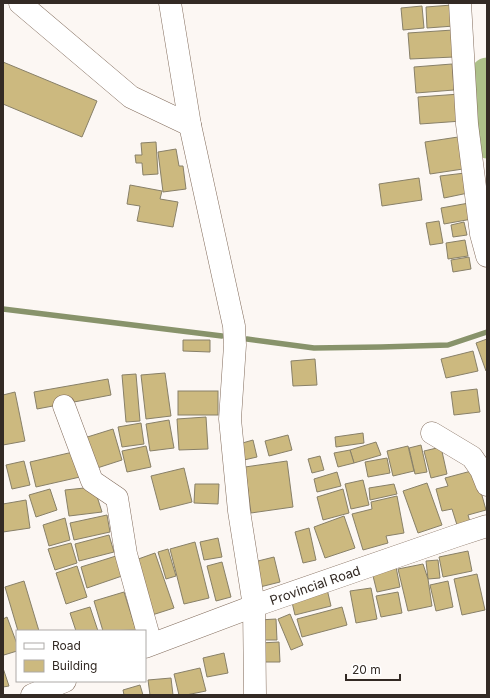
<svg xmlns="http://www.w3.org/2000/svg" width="490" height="698" font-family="Inter,sans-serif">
<rect width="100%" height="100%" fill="#fcf7f3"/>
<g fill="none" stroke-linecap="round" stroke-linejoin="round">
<g stroke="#88936b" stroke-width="5.5">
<path d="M3,309L222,336"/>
<path d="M247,339L314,348L381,347L448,345L487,332"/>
</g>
<path stroke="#adc089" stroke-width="33" d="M487,74L484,93L487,142"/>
</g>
<g fill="#ccb97f" stroke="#888068">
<path d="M452,5L454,26L427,28L426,7Z"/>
<path d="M422,6L424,28L403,30L401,8Z"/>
<path d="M453,30L454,57L410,59L408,33Z"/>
<path d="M3,62L97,101L82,137L3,104Z"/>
<path d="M452,64L454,90L416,93L414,67Z"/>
<path d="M460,94L462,121L420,124L418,97Z"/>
<path d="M458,137L463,169L430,174L425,142Z"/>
<path d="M156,142L158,174L143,175L142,163H136L135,155H142L141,143Z"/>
<path d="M176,149L179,166H183L186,189L163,192L158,152Z"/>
<path d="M465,173L468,193L444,198L440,176Z"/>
<path d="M419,178L422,200L382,206L379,184Z"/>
<path d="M130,185L162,191L160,199L178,202L173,227L137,221L140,206L127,204Z"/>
<path d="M469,203L472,219L444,224L441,208Z"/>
<path d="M439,221L443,243L430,245L426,223Z"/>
<path d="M464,222L467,235L453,237L451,225Z"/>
<path d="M465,240L468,256L448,259L446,243Z"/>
<path d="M469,257L471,269L453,272L451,260Z"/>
<path d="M487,339V371H486L476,343Z"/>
<path d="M183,340H210V352L183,351Z"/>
<path d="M473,351L478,371L446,378L441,359Z"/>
<path d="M315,359L317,385L293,386L291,361Z"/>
<path d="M165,373L171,416L146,419L141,375Z"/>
<path d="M136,374L140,421L126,422L122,375Z"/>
<path d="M108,379L111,395L37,409L34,392Z"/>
<path d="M477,389L480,412L454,415L451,392Z"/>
<rect x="178" y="391" width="40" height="24"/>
<path d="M15,392L25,441L3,445V395Z"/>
<path d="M206,417L208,449L179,450L177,419Z"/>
<path d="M169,420L174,448L150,451L146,424Z"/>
<path d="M141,423L144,444L122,447L118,427Z"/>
<path d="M113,429L122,460L91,470L81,439Z"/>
<path d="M363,433L364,443L336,447L335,437Z"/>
<path d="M288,435L292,450L269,456L265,441Z"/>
<path d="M253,440L257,457L244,460L239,444Z"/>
<path d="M376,442L381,455L354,463L350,450Z"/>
<path d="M421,445L427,472L415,474L409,448Z"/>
<path d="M146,446L151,467L127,472L122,451Z"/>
<path d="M408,446L414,471L393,476L387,451Z"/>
<path d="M441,447L447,474L431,478L424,451Z"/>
<path d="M350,450L354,463L338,467L334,453Z"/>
<path d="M73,452L80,477L36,487L30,462Z"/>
<path d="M320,456L324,470L312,473L308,459Z"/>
<path d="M387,458L390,473L368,477L365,462Z"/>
<path d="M24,461L30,485L12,489L6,465Z"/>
<path d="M287,461L293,507L251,513L245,467Z"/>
<path d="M184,468L192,502L160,510L151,476Z"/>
<path d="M475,470L486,510L468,515L470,522L457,525L452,509L442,511L436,489L448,486L445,478Z"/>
<path d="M337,472L341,486L317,492L314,479Z"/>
<path d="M363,480L369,505L351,509L345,484Z"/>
<path d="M427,483L442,525L418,533L403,491Z"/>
<path d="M195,484H219L218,504L194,503Z"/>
<path d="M394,484L397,494L370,500L369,488Z"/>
<path d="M94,487L102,512L69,516L65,490Z"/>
<path d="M50,489L57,510L36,517L29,495Z"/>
<path d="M343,489L349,513L323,520L317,497Z"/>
<path d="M397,496L404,533L386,536L388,543L363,550L352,514L372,509L371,502Z"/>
<path d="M26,500L30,528L3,532V504Z"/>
<path d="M107,515L110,532L74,540L70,523Z"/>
<path d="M344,516L355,548L325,558L314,527Z"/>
<path d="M65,518L70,540L49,546L43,525Z"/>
<path d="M309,528L316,560L303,563L295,532Z"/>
<path d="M109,535L114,552L79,561L75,544Z"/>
<path d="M218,538L222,557L204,560L200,542Z"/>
<path d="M195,542L209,598L184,604L170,549Z"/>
<path d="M71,543L77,563L55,570L48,549Z"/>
<path d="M168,549L176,576L166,579L158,552Z"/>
<path d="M468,551L472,571L443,577L439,557Z"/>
<path d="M155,553L174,608L149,616L130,562Z"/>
<path d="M116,556L122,576L87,588L81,567Z"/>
<path d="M274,557L280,582L260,587L254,562Z"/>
<path d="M438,560L440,578L428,579L426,561Z"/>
<path d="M222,562L231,597L216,601L207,566Z"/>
<path d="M423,564L428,579L432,606L408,611L398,569Z"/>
<path d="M77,566L87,597L66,604L56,573Z"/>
<path d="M396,567L400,587L377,592L372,572Z"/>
<path d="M477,574L485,610L462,615L454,579Z"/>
<path d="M24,581L39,631H18L5,587Z"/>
<path d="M448,581L453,607L436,611L430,585Z"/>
<path d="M371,588L377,619L356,623L350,591Z"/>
<path d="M327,589L331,606L295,615L291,598Z"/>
<path d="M124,592L136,630L103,631L94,601Z"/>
<path d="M398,592L402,613L381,617L376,596Z"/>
<path d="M90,607L98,631H76L70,613Z"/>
<path d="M342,607L347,625L302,637L297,619Z"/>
<path d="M290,614L303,645L291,650L278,619Z"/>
<path d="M7,617L17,644V651L4,655L3,652V619Z"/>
<path d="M276,619L277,640H261L259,620Z"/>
<path d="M279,642L280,662H261L260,643Z"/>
<path d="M224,653L228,673L207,677L203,658Z"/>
<path d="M3,668L9,686L3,687Z"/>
<path d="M200,668L206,691L186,695H179L174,674Z"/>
<path d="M171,678L173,695H150L148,680Z"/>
<path d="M140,685L143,695H124L123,690Z"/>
</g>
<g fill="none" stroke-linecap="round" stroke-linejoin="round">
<defs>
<g id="minor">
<path d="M20,3L131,97L190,125L170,3"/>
<path d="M460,3L467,124L481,234L487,256"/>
<path d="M190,125L234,326L235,345L230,419L239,511L254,606L255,695"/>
<path d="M64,406L92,481L117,498L126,554L151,644"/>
<path d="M432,433L472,457L481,470L487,485"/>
</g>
<g id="major">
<path d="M145,647L254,606L456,536L487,526"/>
<path d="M32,695L65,681"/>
</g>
</defs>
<use href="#minor" stroke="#826c5c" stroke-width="23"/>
<use href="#major" stroke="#826c5c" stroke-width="23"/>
<use href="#minor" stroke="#fff" stroke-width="22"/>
<use href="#major" stroke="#fff" stroke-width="22"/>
</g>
<g text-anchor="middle" stroke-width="3.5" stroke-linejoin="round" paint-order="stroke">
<g font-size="13" fill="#332a24" stroke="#fff">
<text transform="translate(315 585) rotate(-19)" y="5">Provincial Road</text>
</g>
</g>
<rect width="490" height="698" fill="none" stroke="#332a24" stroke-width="8"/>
<rect x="16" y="630" width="130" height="52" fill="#ffffff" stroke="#adaaa7"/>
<rect x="24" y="643" width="20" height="6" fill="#ffffff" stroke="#adaaa7"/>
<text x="52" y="650" font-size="12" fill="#332a24">Road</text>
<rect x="24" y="660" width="20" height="12" fill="#ccb97f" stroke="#adaaa7"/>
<text x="52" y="670" font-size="12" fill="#332a24">Building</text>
<path d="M346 674v6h54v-6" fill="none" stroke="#332a24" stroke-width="2"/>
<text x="352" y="674" font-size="12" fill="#332a24" stroke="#ffffff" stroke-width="3" paint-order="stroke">20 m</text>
</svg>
